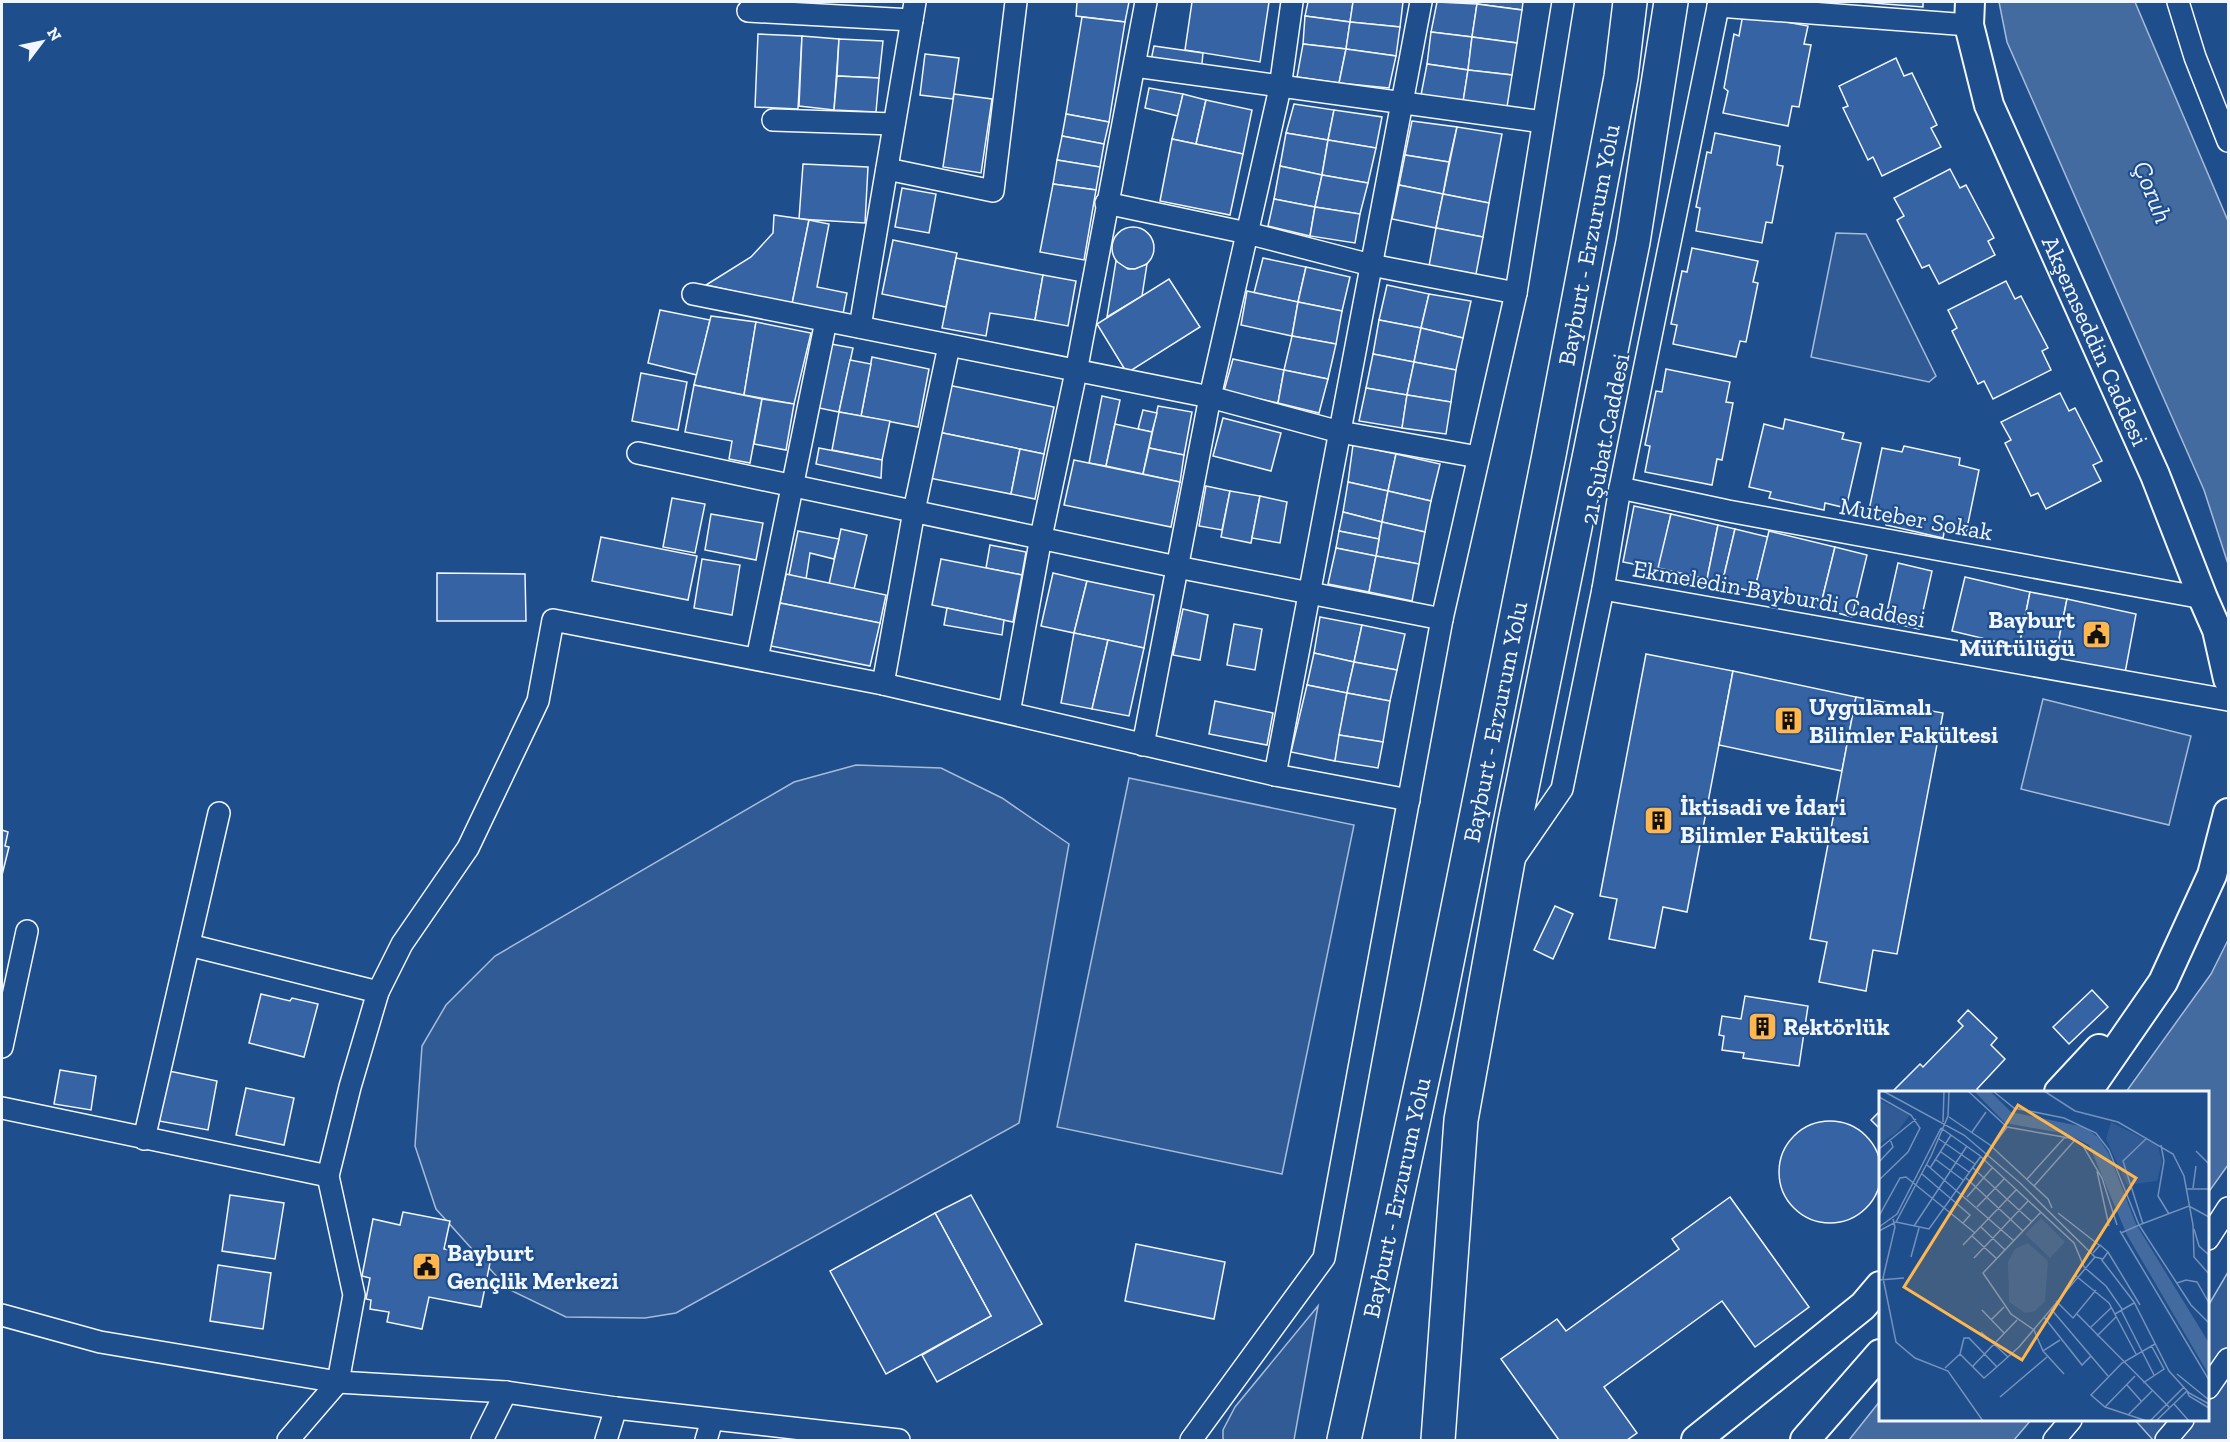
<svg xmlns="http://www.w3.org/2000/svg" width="2230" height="1442" font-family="'Zilla Slab',serif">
<rect width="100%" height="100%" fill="#1f4e8c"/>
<g fill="#305b95" stroke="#a8bbd7" stroke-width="1.5">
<path d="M1836,233L1866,234L1936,376L1929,382L1811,357Z"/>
<path d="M2043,699L2191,736L2169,825L2021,789Z"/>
<path d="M856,765L941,768L1002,798L1069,844L1019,1123L676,1313L645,1318L566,1317L508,1289L436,1209L415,1146L422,1046L446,1005L495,956L794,782Z"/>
<path d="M1129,778L1354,825L1282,1174L1057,1127Z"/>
<path d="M2228,1272V1440H2153L2135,1420H2208V1306Z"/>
<path d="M1318,1306L1294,1440H1223V1430L1235,1407Z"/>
</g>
<g fill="#446ba0" stroke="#a8bbd7" stroke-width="1.5">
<path d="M1999,2H2135L2228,221V564L2204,490L2007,42Z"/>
<path d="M2228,940V1165L2208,1193V1092H2126L2211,974Z"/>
<path d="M1880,1401V1420H2031L2014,1440H1849Z"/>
</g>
<g fill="#3563a3" stroke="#f2f6ff" stroke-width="1.5">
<path d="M1077,2H1129L1125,22L1076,16Z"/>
<path d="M1192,2H1269L1260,62L1185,50Z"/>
<path d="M1308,2H1353L1350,22L1305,16Z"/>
<path d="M1353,2H1403L1400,27L1350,22Z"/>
<path d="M1437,2L1477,4L1472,37L1431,32Z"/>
<path d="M1477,2H1523L1522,10L1477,4Z"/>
<path d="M1860,2H1923V7Z"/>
<path d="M1477,4L1522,10L1517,43L1472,37Z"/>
<path d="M1743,14L1808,26L1804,44L1811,45L1799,107L1792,106L1788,126L1723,113L1728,91L1724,88L1734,34L1739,36Z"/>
<path d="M1305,16L1350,22L1346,49L1303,44Z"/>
<path d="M1082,17L1125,22L1109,122L1066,114Z"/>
<path d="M1350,22L1400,27L1396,56L1346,49Z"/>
<path d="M1431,32L1472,37L1468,70L1427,64Z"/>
<path d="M758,34L802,36L798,109L755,107Z"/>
<path d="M802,36L839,39L834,110L799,106Z"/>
<path d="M1472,37L1517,43L1512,75L1468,70Z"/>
<path d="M839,39L883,41L879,78L837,76Z"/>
<path d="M1303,44L1346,49L1339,83L1297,77Z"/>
<path d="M1154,46L1203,53L1201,73L1150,65Z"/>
<path d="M1346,49L1396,56L1389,88L1339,83Z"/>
<path d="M925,54L959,58L953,99L920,95Z"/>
<path d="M1896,58L1904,76L1912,73L1937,125L1931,128L1941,147L1882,176L1873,157L1868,160L1843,108L1848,106L1839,86Z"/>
<path d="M1427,64L1468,70L1463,102L1421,95Z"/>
<path d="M1468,70L1512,75L1507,107L1463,102Z"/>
<path d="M837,76L879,78L876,112L834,110Z"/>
<path d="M1149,88L1183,94L1178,116L1145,108Z"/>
<path d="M954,94L992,99L981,173L943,167Z"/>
<path d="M1183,94L1206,100L1196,144L1172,139Z"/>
<path d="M1206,100L1252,110L1243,154L1196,144Z"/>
<path d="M1294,104L1334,110L1328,140L1286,133Z"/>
<path d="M1334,110L1382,117L1376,148L1328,140Z"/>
<path d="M1066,114L1109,122L1104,144L1062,136Z"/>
<path d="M1412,121L1457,127L1449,162L1405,155Z"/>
<path d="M1457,127L1502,134L1489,203L1443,194Z"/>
<path d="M1286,133L1328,140L1322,175L1280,166Z"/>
<path d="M1715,133L1780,146L1777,165L1783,166L1772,223L1766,222L1762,243L1696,231L1700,208L1696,207L1707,152L1711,153Z"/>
<path d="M1062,136L1104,144L1100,167L1057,160Z"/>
<path d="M1172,139L1243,154L1230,215L1160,201Z"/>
<path d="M1328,140L1376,148L1368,183L1322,175Z"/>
<path d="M1405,155L1449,162L1443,194L1399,185Z"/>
<path d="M1057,160L1100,167L1096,190L1053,184Z"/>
<path d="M803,164L868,167L865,223L799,219Z"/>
<path d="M1280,166L1322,175L1315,207L1274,199Z"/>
<path d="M1950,169L1960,188L1966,185L1994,238L1988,241L1995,255L1939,284L1929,265L1922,268L1897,220L1904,216L1894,198Z"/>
<path d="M1322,175L1368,183L1360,214L1315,207Z"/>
<path d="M1053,184L1096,190L1084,260L1040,252Z"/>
<path d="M1399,185L1443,194L1436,228L1392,219Z"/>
<path d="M902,188L936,194L929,233L895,227Z"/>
<path d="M1443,194L1489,203L1483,237L1436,228Z"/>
<path d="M1274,199L1315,207L1310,236L1268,226Z"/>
<path d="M1315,207L1360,214L1355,243L1310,236Z"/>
<path d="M774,215L809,220L792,304L706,285L751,257L773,233Z"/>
<path d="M809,220L829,224L817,287L847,293L843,314L792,304Z"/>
<circle cx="1133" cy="248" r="21"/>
<path d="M1436,228L1483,237L1476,274L1429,266Z"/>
<path d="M893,240L957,253L946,307L882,294Z"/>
<path d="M1692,248L1758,261L1753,282L1758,283L1746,342L1740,341L1736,357L1673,344L1677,325L1671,324L1682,271L1687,272Z"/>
<path d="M956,258L1043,275L1035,320L990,313L986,336L942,328Z"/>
<path d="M1263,258L1306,267L1298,302L1254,293Z"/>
<path d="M1116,261L1128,269H1135L1147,264L1142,296L1107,317Z"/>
<path d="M1306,267L1350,277L1342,311L1298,302Z"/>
<path d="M1043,275L1076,281L1068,326L1035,320Z"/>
<path d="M1169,279L1200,327L1127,373L1097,324Z"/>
<path d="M2006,281L2015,299L2021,296L2048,348L2042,351L2051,370L1993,399L1984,381L1978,384L1952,331L1957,328L1948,310Z"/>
<path d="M1387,285L1429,294L1421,328L1379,320Z"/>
<path d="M1247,291L1298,302L1292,336L1241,325Z"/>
<path d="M1429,294L1471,301L1463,338L1421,328Z"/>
<path d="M1298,302L1342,311L1336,344L1292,336Z"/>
<path d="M660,310L710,320L697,375L648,363Z"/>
<path d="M711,316L756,322L744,395L694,385Z"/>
<path d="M1379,320L1421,328L1414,362L1373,354Z"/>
<path d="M756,322L811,333L794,404L744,395Z"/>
<path d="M1421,328L1463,338L1456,370L1414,362Z"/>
<path d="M1292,336L1336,344L1328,379L1284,370Z"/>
<path d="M831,344L853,348L839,412L819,408Z"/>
<path d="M1373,354L1414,362L1407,395L1366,388Z"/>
<path d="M872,357L929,369L918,427L861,416Z"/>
<path d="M1233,359L1284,370L1278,403L1224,391Z"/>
<path d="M850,360L871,364L861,416L839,412Z"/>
<path d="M1414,362L1456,370L1451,402L1407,395Z"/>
<path d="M1666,369L1730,382L1726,402L1733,403L1722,460L1717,459L1712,485L1645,472L1650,446L1645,445L1656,391L1662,392Z"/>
<path d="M1284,370L1328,379L1319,413L1278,403Z"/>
<path d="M641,373L687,382L678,430L632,421Z"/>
<path d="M694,385L762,399L750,463L729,459L732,441L685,432Z"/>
<path d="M948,385L1054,407L1044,454L938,432Z"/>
<path d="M1366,388L1407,395L1402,428L1359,421Z"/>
<path d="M2060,393L2069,411L2075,408L2102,461L2093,465L2101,481L2046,509L2038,493L2031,496L2005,443L2011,440L2001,422Z"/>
<path d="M1407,395L1451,402L1446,434L1402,428Z"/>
<path d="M1102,396L1120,400L1106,466L1089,463Z"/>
<path d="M762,399L794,404L786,450L754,444Z"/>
<path d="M1158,406L1192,412L1184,455L1149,448Z"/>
<path d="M1143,410L1157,413L1152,432L1138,429Z"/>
<path d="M839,412L890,421L882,460L832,450Z"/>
<path d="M1223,418L1281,433L1271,471L1213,456Z"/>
<path d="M1785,419L1844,433L1842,439L1861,443L1846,508L1825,503L1824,510L1769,498L1771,492L1749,487L1764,424L1783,429Z"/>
<path d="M1115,424L1152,432L1143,474L1106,466Z"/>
<path d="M938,432L1020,449L1011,494L929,478Z"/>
<path d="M1353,445L1396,454L1388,491L1348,482Z"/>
<path d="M1904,446L1960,458L1959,465L1979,470L1966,533L1945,528L1943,538L1886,525L1887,519L1868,515L1882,448L1902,452Z"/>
<path d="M819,448L882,460L881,478L816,464Z"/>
<path d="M1149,448L1184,455L1180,482L1143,474Z"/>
<path d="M1020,449L1044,454L1035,499L1011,494Z"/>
<path d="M1396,454L1440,464L1431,501L1388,491Z"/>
<path d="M1074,460L1180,482L1171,527L1064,505Z"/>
<path d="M1348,482L1388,491L1382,522L1343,512Z"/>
<path d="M1206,486L1230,491L1222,530L1199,526Z"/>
<path d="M1230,491L1260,496L1251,543L1221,537Z"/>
<path d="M1388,491L1431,501L1425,532L1382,522Z"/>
<path d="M1260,496L1287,502L1280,543L1252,538Z"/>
<path d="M672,498L705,504L695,553L663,547Z"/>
<path d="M1634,506L1671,514L1659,569L1623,562Z"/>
<path d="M1343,512L1382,522L1379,539L1339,531Z"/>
<path d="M711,514L763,523L756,560L705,550Z"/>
<path d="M1671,514L1718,525L1707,579L1658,568Z"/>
<path d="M1382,522L1425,532L1419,564L1376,556Z"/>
<path d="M1718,525L1735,529L1722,584L1707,579Z"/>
<path d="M841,529L867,535L854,589L829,584Z"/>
<path d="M1735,529L1768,537L1754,592L1722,584Z"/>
<path d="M798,531L839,539L834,559L810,553L806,579L789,575Z"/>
<path d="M1339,531L1379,539L1376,556L1336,548Z"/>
<path d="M1769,531L1835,547L1820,608L1754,592Z"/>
<path d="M601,537L697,556L688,600L592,581Z"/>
<path d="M990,545L1026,552L1022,575L986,568Z"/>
<path d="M1835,547L1867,555L1852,617L1820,608Z"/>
<path d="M1336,548L1376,556L1369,592L1328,584Z"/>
<path d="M1376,556L1419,564L1412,601L1369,592Z"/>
<path d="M702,559L740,565L732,615L694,608Z"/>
<path d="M941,559L1022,575L1013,622L932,605Z"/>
<path d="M1898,563L1932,571L1919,629L1885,621Z"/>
<path d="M437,573L525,574L526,621H437Z"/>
<path d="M1053,573L1087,581L1074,633L1041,626Z"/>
<path d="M786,574L886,595L880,623L780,603Z"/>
<path d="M1965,577L2030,592L2019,647L1952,631Z"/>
<path d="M1087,581L1154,595L1144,648L1074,633Z"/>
<path d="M2030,592L2067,599L2056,655L2019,647Z"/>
<path d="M2067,599L2136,614L2125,673L2055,658Z"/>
<path d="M780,603L880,623L870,666L771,646Z"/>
<path d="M947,608L1004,620L1002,635L944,625Z"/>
<path d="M1183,609L1208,615L1200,660L1173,655Z"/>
<path d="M1320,617L1362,625L1354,662L1314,653Z"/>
<path d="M1234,624L1262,629L1255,670L1227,665Z"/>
<path d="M1362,625L1405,634L1397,670L1354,662Z"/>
<path d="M1074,633L1108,640L1092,709L1061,703Z"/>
<path d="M1108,640L1144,648L1129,716L1092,709Z"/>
<path d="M1314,653L1354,662L1347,693L1307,685Z"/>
<path d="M1646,654L1733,671L1687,912L1663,907L1655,948L1609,939L1617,899L1600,896Z"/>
<path d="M1354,662L1397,670L1390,701L1347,693Z"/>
<path d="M1733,671L1856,697L1842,771L1719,745Z"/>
<path d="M1307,685L1347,693L1335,761L1291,752Z"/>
<path d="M1347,693L1390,701L1383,742L1339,735Z"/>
<path d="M1856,697L1943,713L1897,954L1873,950L1866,991L1819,982L1827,942L1810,939Z"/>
<path d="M1215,701L1273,713L1267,745L1209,734Z"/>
<path d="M1339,735L1383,742L1378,768L1335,761Z"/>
<path d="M2,830L8,832L5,846L9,847L2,875Z"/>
<path d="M1555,906L1573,914L1553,959L1534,950Z"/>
<path d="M2092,990L2108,1007L2069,1044L2053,1027Z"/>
<path d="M261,994L290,1001L292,998L318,1004L304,1057L249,1043Z"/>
<path d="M1745,996L1808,1006L1799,1066L1743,1058L1744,1053L1722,1050L1724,1036L1719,1035L1722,1016L1741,1019Z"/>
<path d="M1968,1010L1997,1038L1991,1045L2005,1059L1977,1089L1980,1092H1892L1920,1064L1923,1067L1963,1026L1958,1021Z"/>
<path d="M60,1070L96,1076L91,1110L54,1104Z"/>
<path d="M169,1071L217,1081L208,1130L159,1121Z"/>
<path d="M246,1088L294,1098L284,1145L236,1135Z"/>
<path d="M1880,1111V1129L1871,1120Z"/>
<circle cx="1830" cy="1172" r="51"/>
<path d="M230,1195L284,1203L275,1259L222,1251Z"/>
<path d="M971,1195L1042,1324L937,1382L922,1355L991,1316L935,1213Z"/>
<path d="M1730,1197L1809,1307L1755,1347L1722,1301L1604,1387L1637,1433L1627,1440H1559L1501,1359L1557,1319L1566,1331L1679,1249L1672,1239Z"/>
<path d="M403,1212L450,1221L444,1249L491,1258L481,1307L429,1297L422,1329L387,1322L389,1312L370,1309L371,1300L366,1299L370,1278L362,1276L373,1219L400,1225Z"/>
<path d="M935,1213L991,1316L886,1374L830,1271Z"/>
<path d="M1136,1244L1225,1262L1214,1319L1125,1301Z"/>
<path d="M218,1265L271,1273L263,1329L210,1321Z"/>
</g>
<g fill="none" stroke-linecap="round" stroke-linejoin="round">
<defs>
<g id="street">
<path d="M2178,2L2195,57L2228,141"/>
<path d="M1718,6L1969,25"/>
<path d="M748,11L912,20"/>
<path d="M1135,66L1543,122"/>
<path d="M773,120L894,124"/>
<path d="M887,169L993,191L1016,2"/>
<path d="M1106,203L1247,233L1371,265L1516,293"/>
<path d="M693,294L1210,397L1340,432L1478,457"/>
<path d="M860,327L915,2"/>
<path d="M638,453L1177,567L1442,619"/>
<path d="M1620,488L1728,511L2203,598"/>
<path d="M1603,589L2228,700"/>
<path d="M757,659L826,321"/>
<path d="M883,684L914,511L949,346"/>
<path d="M1009,713L1041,537L1076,372L1146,2"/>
<path d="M1143,745L1210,397L1280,88L1292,2"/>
<path d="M1275,775L1421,2"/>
<path d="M1513,860L1562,789L1603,589L1620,488L1719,2"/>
<path d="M189,945L378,992"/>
<path d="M2,1047L27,931"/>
<path d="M2,1108L328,1176"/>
<path d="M144,1139L219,813"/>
<path d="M2208,1239L2228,1208"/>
<path d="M2,1315L100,1342L338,1382L506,1392L616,1408L899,1440"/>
<path d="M2208,1388L2228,1359"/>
<path d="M288,1440L338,1382L354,1295L328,1176L350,1087L378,992L402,944L468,848L538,701L553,620L883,684L1275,775L1409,800"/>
<path d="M482,1440L506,1392"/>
<path d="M606,1440L616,1408"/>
<path d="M706,1440L712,1420"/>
<path d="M1191,1440L1324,1258L1442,619L1516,293L1563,2"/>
<path d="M2054,1440L2071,1420"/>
<path d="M2166,1440L2183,1420"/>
</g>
<g id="secondary">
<path id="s1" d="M1970,2L1969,25L1989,105L2155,475L2203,598L2217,630L2228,679"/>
<path d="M2059,1092L2099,1049"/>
<path d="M2087,1092L2163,982L2212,875L2228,813"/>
<path d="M1696,1440L1863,1306L1880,1286"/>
<path d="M1805,1440L1880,1354"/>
</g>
<g id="highway">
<path id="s2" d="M1344,1440L1437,1012L1549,455L1621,77L1630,2"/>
<path d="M1438,1440L1461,1120L1515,822L1633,242L1671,2"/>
</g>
</defs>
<use href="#street" stroke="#f2f6ff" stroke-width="24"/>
<use href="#secondary" stroke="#f2f6ff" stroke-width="32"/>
<use href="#highway" stroke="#f2f6ff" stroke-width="36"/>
<use href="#street" stroke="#1f4e8c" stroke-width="21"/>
<use href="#secondary" stroke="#1f4e8c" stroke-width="28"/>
<use href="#highway" stroke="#1f4e8c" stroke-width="33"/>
</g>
<defs>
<symbol id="civic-square" viewBox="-11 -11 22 22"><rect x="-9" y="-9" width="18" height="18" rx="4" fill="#ffb74d" stroke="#1f4e8c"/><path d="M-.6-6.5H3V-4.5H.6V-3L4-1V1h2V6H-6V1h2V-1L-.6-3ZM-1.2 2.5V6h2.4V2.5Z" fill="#111"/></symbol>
<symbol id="building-square" viewBox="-11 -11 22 22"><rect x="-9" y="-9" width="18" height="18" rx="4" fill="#ffb74d" stroke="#1f4e8c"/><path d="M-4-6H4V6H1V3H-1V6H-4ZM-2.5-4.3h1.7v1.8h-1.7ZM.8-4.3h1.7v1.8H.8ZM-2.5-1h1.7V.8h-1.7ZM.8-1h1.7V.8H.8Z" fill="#111"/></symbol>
</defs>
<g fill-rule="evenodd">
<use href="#civic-square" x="2080" y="618" width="33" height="33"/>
<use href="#building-square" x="1772" y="704" width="33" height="33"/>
<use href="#building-square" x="1642" y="804" width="33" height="33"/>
<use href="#building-square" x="1746" y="1010" width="33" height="33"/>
<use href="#civic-square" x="410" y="1250" width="33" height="33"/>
</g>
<g text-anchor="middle" stroke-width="4.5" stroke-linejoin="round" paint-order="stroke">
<g font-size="24" fill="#f2f6ff" stroke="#1f4e8c">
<text dy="8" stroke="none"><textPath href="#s2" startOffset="1220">Bayburt - Erzurum Yolu</textPath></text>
<text dy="8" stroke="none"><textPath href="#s1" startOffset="364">Akşemseddin Caddesi</textPath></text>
<text transform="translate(1605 439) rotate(-79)" y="8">21 Şubat Caddesi</text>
<text transform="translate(1916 519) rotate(10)" y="8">Muteber Sokak</text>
<text transform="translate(1779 594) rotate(10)" y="8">Ekmeledin Bayburdi Caddesi</text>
<text dy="8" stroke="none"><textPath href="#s2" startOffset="734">Bayburt - Erzurum Yolu</textPath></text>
<text dy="8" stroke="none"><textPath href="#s2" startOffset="248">Bayburt - Erzurum Yolu</textPath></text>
</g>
<g font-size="24" font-weight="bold" fill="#f2f6ff" stroke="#1f4e8c" text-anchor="start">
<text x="2075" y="628" text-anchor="end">Bayburt<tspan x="2075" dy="28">Müftülüğü</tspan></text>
<text x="1809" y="715">Uygulamalı<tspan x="1809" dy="28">Bilimler Fakültesi</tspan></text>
<text x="1680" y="815">İktisadi ve İdari<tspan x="1680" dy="28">Bilimler Fakültesi</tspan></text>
<text x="1783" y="1035">Rektörlük</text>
<text x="447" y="1261">Bayburt<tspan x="447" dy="28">Gençlik Merkezi</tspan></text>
</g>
<g font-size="26" font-style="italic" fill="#f2f6ff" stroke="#1f4e8c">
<text transform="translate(2153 192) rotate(68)" y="9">Çoruh</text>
</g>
</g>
<g transform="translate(1879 1091)">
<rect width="330" height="330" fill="#1f4e8c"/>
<path d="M0,9L31,24L18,41L0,53ZM232,31L279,55L283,71L278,90L248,94L227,48ZM162,127L186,151L171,167L146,143ZM149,152L169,170L166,210L156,220L146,222L130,211L129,171L136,158Z" fill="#305b95"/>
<path d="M95,0H111L132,21L205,36L219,46L230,63L257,133L330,252V284L248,144L210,54L188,43L126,32Z" fill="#446ba0"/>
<path fill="none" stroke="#7391ba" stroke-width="1.5" d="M4,0L85,44L141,92L216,166L224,168L229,161L221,154L214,162M89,0L128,36L190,47L203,53L223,87L238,134M114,0L135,17L185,27L217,42L230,59L260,134L310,115L330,126M165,0L196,20L239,31L294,63L305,85L314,134L315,166L330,183M0,6L32,24L41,37L29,61L0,89M70,26L111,54L169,108L173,117M64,31L65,0M62,37L100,64L195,152L205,176L227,195L243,218M93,41L107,21M60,48L96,73M282,54L285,70L279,105L290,123M113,56L128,36M0,58L37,28M317,60L330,73M62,61L90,81M56,68L84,89M0,71L14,56L11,48M48,74L135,150M93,76L153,131M51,77L72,44M218,80L230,135M43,83L91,124L84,132M86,86L144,140M148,88L186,46M155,95L196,49M314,97L317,75M308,98H330M88,106L114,76M98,116L126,87M162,121L104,182L132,223L155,239L164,260L181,249M179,122L220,154M0,125L21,87L27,86L96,142M14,128L16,136L4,187L17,251L36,267L69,280L104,330M17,131L50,138L102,65M264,133L244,70L268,47M35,135L88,55M0,136L18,123L62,37M102,136L126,159M315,138L320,155L330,164M0,140L17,131L52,65L69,25L70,0M241,140L330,289M242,142L260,134L312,214L330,232M93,145L118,168M84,154L138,98M229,161L261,214M32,166L40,137M95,167L149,110M222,168L255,211L290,280L310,302L330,313M197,185L230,212L257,263M0,189L25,187M298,192L307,189L318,191L330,212M177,210L194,227L217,199M172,218L229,285M103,219L125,242M242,219L275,284M198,223L290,316M236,223L255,212M165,226L203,274L212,265M112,229L125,216M212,236L232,217M102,241L129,266M218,245L237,226M164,260L185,283M94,275L138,229M118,276L90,247H85L81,263L105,287L112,281L140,256L216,166M66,277L81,263M298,283L330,309M264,292L285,278L272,254M248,294L263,311M121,306L168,266M295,313L310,330M226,316L256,285M249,324L273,300M268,330L226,316L212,304L243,272L276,253M271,330L305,296M277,330L308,300L310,305L330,317"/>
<path fill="#ffb74d" fill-opacity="0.15" stroke="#ffb74d" stroke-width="3" d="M139,14L257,87L143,269L25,196Z"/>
<rect width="330" height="330" fill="none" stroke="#f2f6ff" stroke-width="3"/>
</g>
<rect width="2230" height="1442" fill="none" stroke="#f2f6ff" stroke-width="6"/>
<g transform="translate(42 42) rotate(58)" stroke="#1f4e8c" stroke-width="4.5" paint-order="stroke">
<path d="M0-4.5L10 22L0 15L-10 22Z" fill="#f2f6ff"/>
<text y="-9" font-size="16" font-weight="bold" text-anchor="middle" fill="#f2f6ff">N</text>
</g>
</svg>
